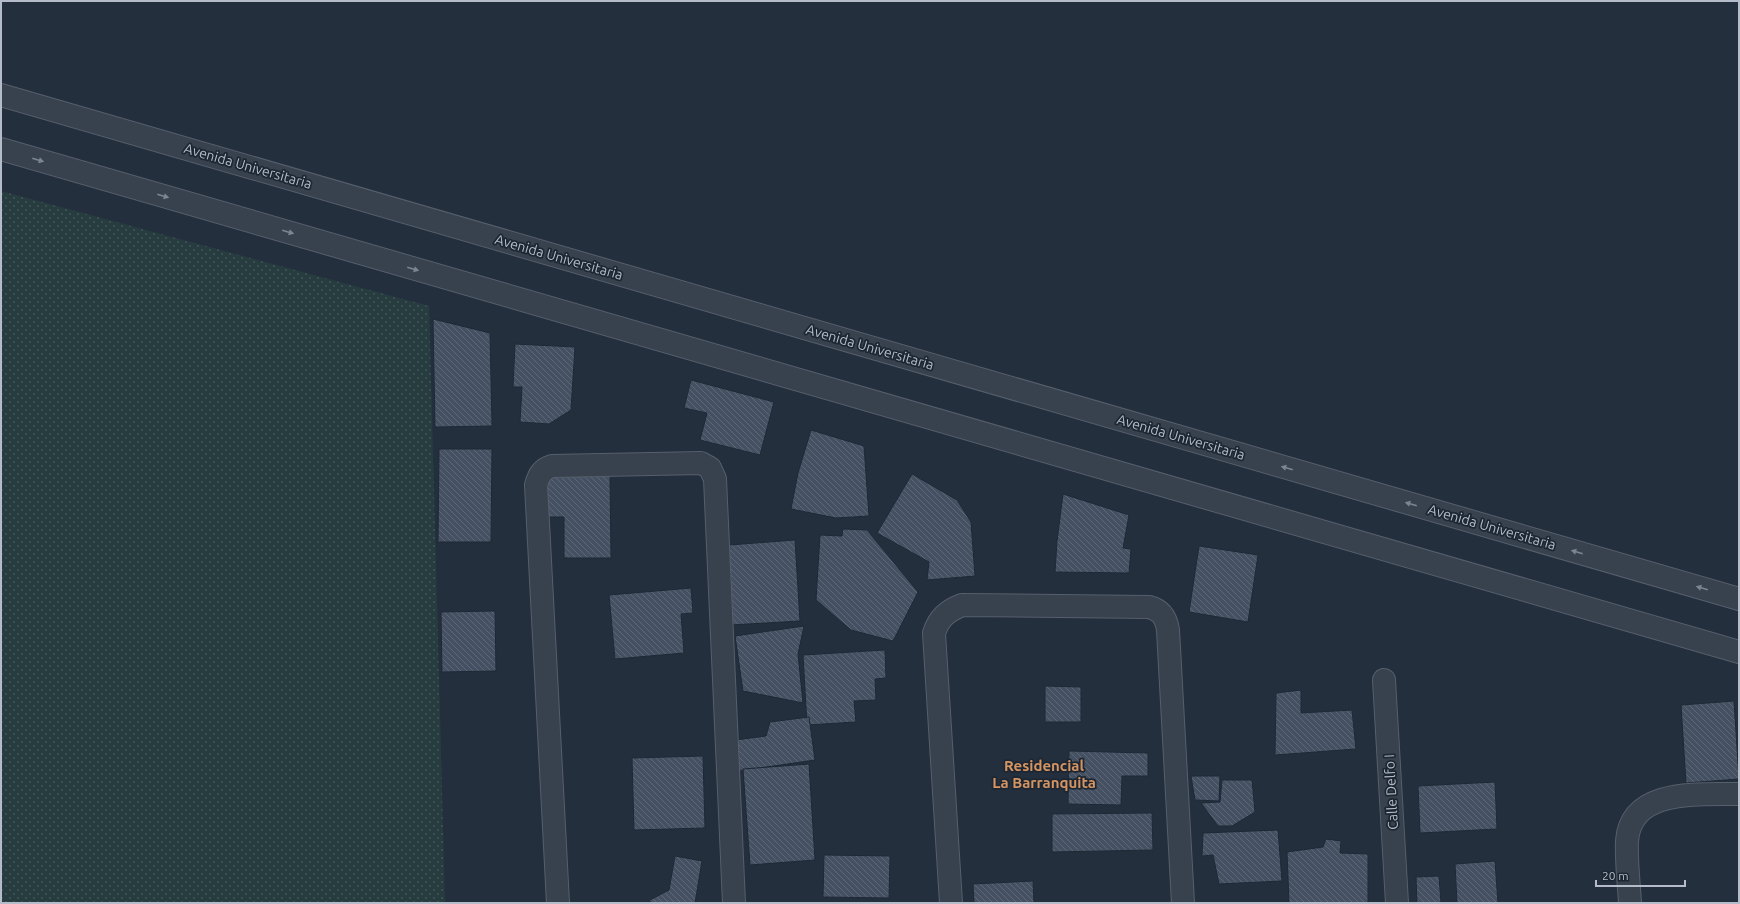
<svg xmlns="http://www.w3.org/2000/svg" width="1740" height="904" font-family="Ubuntu,sans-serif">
<defs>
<pattern id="grass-dots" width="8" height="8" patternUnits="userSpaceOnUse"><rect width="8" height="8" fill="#263c3f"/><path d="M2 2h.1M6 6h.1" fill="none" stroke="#435659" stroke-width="1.8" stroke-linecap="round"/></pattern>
<pattern id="building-back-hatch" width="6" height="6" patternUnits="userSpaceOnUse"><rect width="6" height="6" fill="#455162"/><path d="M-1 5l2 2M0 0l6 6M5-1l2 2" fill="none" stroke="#5d6877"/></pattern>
</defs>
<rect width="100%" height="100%" fill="#242f3e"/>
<path fill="url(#grass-dots)" d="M1,191L429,306L445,903H1Z"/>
<g fill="url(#building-back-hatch)" stroke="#1f2835">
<path d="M433,319L490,333L492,426L435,427Z"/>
<path d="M515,344L575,347L571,410L549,424L520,422L522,387H513Z"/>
<path d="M691,380L774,402L760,455L700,440L707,413L684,408Z"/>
<path d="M811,430L864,446L869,516L836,518L791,509L798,473Z"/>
<path d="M439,449H492L491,542H438Z"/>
<path d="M912,474L957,500L971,522L975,576L927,580L929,562L877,533Z"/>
<path d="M610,476L611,558H564V517H540V477Z"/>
<path d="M1063,494L1129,515L1123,548L1131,549L1129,573L1055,572L1057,541Z"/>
<path d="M843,529L867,530L918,592L893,641L851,630L816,600L820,535L842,536Z"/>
<path d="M795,540L800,621L731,625L729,545Z"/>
<path d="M1199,546L1258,555L1248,622L1189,612Z"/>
<path d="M691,588L693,613L681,614L684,653L615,659L609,595Z"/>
<path d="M495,611L496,671L442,672L441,612Z"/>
<path d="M804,626L798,654L803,703L743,691L735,636Z"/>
<path d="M885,650L886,678L875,679L876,700L854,701L856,722L807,725L803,655Z"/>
<path d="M1045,686L1081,687V722H1045Z"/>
<path d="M1301,690V713L1352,710L1356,749L1275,755L1276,693Z"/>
<path d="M1734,701L1739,779L1686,783L1681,705Z"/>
<path d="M809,717L815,760L739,771L735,740L766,736L770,722Z"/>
<path d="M1069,751L1148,753V776H1122L1121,805L1068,804Z"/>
<path d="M703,756L705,828L634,830L632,758Z"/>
<path d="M809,764L815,860L750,865L743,769Z"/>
<path d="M1191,776H1220L1219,801L1195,800Z"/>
<path d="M1222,780H1252L1255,812L1232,826H1218L1201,803L1220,802Z"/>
<path d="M1495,782L1497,829L1420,833L1418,786Z"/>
<path d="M1152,813L1153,850L1052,852V814Z"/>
<path d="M1278,830L1282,881L1219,884L1213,855L1202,856L1203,833Z"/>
<path d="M1326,839L1341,841L1340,853L1368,854V903H1289L1287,852L1323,847Z"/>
<path d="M824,855L890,856L889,898L823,897Z"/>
<path d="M675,856L702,861L695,903H653L648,901L669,890Z"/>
<path d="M1495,861L1498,903H1457L1455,864Z"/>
<path d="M1439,876L1441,903H1417L1416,877Z"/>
<path d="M1033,881L1034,903H974L973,884Z"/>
</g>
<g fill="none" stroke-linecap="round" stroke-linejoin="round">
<defs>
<g id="minor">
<path d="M1,95L1739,599"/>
<path d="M1,149L1739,652"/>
<path d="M1384,680L1397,903"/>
<path d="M558,903L536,485C539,475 542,469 552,466L701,463L710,468L715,479L734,903"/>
<path d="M951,903L934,633C939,618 947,611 962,605L1149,607C1161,610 1166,617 1168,630L1183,903"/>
<path d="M1630,903C1629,883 1626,861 1627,841C1631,787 1701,795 1739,794"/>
</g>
</defs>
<use href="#minor" stroke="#565f6c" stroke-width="24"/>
<use href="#minor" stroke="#38414e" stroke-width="22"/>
</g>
<defs><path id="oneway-solid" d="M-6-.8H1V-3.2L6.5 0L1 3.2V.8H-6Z"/></defs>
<g fill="#7c8592">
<use href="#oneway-solid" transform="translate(38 160) rotate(16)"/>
<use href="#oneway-solid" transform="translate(163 196) rotate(16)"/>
<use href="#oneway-solid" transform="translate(288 232) rotate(16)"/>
<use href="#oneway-solid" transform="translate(413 269) rotate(16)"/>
<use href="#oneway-solid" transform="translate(1287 468) rotate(-164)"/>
<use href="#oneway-solid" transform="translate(1411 504) rotate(-164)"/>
<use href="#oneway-solid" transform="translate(1577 552) rotate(-164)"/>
<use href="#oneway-solid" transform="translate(1702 588) rotate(-164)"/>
</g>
<g text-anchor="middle" stroke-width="3.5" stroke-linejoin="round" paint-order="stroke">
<g font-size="14" fill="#b4bcc9" stroke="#1d2633">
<text transform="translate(248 166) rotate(16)" y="5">Avenida Universitaria</text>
<text transform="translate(559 257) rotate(16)" y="5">Avenida Universitaria</text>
<text transform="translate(870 347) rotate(16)" y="5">Avenida Universitaria</text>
<text transform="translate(1181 437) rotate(16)" y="5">Avenida Universitaria</text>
<text transform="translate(1492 527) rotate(16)" y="5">Avenida Universitaria</text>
<text transform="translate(1391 792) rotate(-93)" y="5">Calle Delfo I</text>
</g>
<g font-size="15" font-weight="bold" fill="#d59563" stroke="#1d2633">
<text x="1044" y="771">Residencial<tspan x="1044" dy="17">La Barranquita</tspan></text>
</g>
</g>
<rect width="1740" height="904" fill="none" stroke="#b4bcc9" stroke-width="4"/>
<path d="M1596 880v6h89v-6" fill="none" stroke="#b4bcc9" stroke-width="2"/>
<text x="1602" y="880" font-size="12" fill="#b4bcc9" stroke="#1d2633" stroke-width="3" paint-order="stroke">20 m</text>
</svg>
